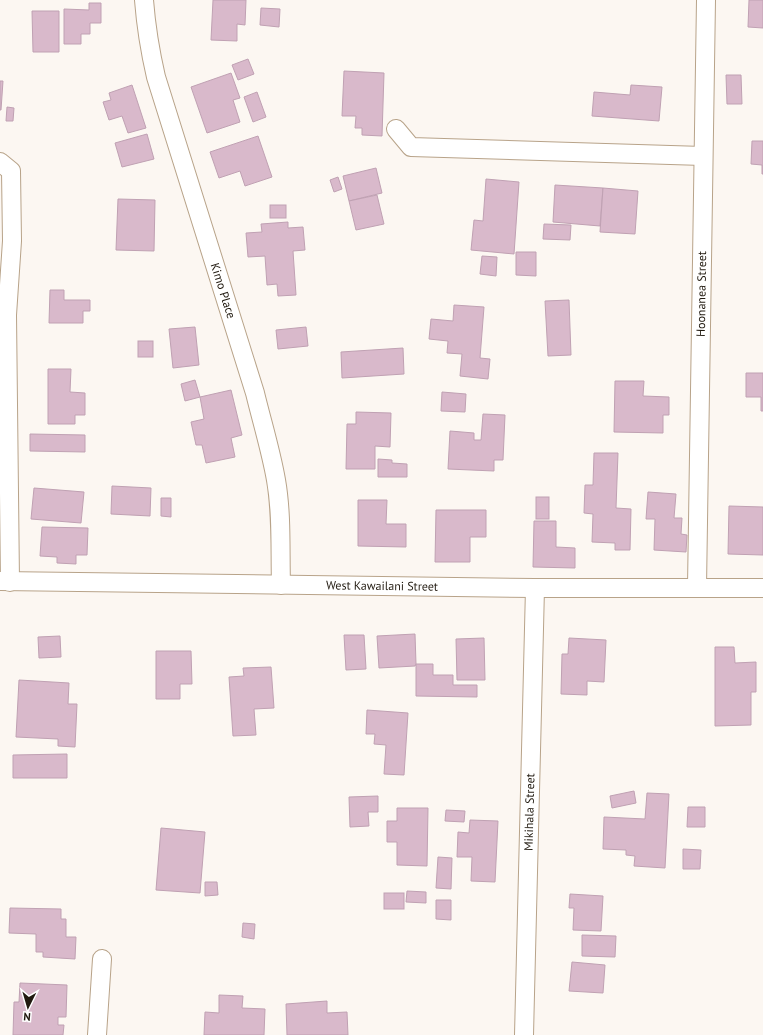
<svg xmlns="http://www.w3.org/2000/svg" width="763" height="1035" font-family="'PT Sans',sans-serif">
<rect width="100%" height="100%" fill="#fcf7f2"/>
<g fill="#d9b9cb" stroke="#c0a1b3">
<path d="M213,0H246L245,25L237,24V41L211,40Z"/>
<path d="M749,0H763V28L748,27Z"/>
<path d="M89,3H101V23H90V34H81V44H64V9L89,10Z"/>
<path d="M261,8L280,9L279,27L260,25Z"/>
<path d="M32,11H59V52H33Z"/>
<path d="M248,59L254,74L238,80L232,65Z"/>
<path d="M344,71L384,73L382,136L362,135V128H355L356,116H342Z"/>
<path d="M231,73L240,98L233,100L240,122L207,133L191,87Z"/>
<path d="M726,75H741L742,104H727Z"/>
<path d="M0,81H3L1,110H0Z"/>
<path d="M132,85L146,128L128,133L122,116L109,120L103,102L111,100L109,93Z"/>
<path d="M631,85L662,87L659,121L592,116L594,92L630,95Z"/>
<path d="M257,92L266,117L253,122L244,97Z"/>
<path d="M7,107L14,108L13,121H6Z"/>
<path d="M147,134L154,159L122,167L115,143Z"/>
<path d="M258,136L272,177L245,186L240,171L219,178L210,152Z"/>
<path d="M752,141H763V174H762V165L751,164Z"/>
<path d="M376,168L382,193L349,201L343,176Z"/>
<path d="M338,177L342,189L334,192L330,180Z"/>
<path d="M486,179L519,182L514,254L471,250L474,220L483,221Z"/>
<path d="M555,185L603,188L600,226L553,222Z"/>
<path d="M603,188L638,191L635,234L600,232Z"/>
<path d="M377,195L384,224L356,230L349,201Z"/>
<path d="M118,199L155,200L154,251L116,250Z"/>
<rect x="270" y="205" width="16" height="13"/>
<path d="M288,222V228L303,227L305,250L293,251L296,295L278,296L277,284L267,285L265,256L248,257L246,233L262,232L261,224Z"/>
<path d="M544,224L571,225L570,240L543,239Z"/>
<path d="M516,252H536V276L516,275Z"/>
<path d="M482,256L497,257L496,276L480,274Z"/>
<path d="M50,290H64V300H90V311H83V323H49Z"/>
<path d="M569,300L571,355L548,356L545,301Z"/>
<path d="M454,305L484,307L480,358L490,359L488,379L460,376L462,354L447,353L448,341L429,339L431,319L453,321Z"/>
<path d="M195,327L199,365L173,368L169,329Z"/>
<path d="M306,327L308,346L278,349L276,330Z"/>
<rect x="138" y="341" width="15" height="16"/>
<path d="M403,348L404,374L342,378L341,352Z"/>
<path d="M48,369H71L70,392L85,393V415H75V424H48Z"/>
<path d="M746,373H763V411H761V397H746Z"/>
<path d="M195,380L200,397L185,401L181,384Z"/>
<path d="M615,381H644L643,396L669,397V415H663V433L614,432Z"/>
<path d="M231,390L242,435L231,438L235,457L206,463L202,445H196L191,422L204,419L200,397Z"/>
<path d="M442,392L466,394L465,412L441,411Z"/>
<path d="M356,412L391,413L390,447L375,446V469H346L347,424H356Z"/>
<path d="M483,414L505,415L503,460H494V471L448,469L450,431L474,433V440H481Z"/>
<path d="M30,434L85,435V452L30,451Z"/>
<path d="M594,453H618L616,508L631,509L630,550H615V543L592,542L593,514L584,513L585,485H593Z"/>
<path d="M378,459L392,460V463L407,464V477H378Z"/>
<path d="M112,486L151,488L150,516L111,514Z"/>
<path d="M34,488L84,492L81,523L31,519Z"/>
<path d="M648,492L676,494L674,518H682L681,534L687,535L686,552L654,550L655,519H646Z"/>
<rect x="536" y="497" width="13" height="22"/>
<path d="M161,498H171V517L161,516Z"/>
<path d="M358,500H387L386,524H406V547L358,546Z"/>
<path d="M729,506L763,507V555L728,554Z"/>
<path d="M436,510H486V537H470V562H435Z"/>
<path d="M534,521H556V547L575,548V568L533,567Z"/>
<path d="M42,527L88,528L87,555H76V564L57,563V557L40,556Z"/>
<path d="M415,634L416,664L415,666L379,668L377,636Z"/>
<path d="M344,635H364L366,669L346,670Z"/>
<path d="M60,636L61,657L39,658L38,637Z"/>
<path d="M484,638L485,680H457L456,639Z"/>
<path d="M569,638L606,640L604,682L587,681V695L561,694L562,654H568Z"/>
<path d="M715,647H734L735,663L756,662V692H751V725L715,726Z"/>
<path d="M156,651H191L192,684H180V699H156Z"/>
<path d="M416,664H433V675H453V685H477V697L416,696Z"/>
<path d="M271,667L274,708L254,709L256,735L233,736L229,677L244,676L243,668Z"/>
<path d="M19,680L69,683L68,704H77L75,747L58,746V739L16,737Z"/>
<path d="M367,710L408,713L404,775L384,774L386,745L374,744L375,734H366Z"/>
<path d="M67,754V778H13V755Z"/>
<path d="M634,791L636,803L612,808L610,796Z"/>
<path d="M647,793L669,794L665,868L634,866L635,856L626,855V850L603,849L604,817L645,819Z"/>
<path d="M378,796V812H368L369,826L350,827L349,797Z"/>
<path d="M688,807H705V827H687Z"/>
<path d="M397,808H428L427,866L397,865V842H387V821H397Z"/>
<path d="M446,810L465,811L464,822L445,821Z"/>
<path d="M470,820L498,821L495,882L471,881L472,857H457L458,832L469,833Z"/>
<path d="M161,828L205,832L200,893L156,890Z"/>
<path d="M683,849L701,850L700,869H683Z"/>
<path d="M438,857L452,858L451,889L436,888Z"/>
<path d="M205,882H217L218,895L205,896Z"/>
<path d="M407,891L426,892V903L406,902Z"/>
<rect x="384" y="893" width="20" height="16"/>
<path d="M570,894L603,896L601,931L573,930L574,908H569Z"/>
<path d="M436,900H451V920L436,919Z"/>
<path d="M10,908L61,909V919H66V937H76L75,959L43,957V952H36V934L9,933Z"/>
<path d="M243,923L255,924L254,939L242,937Z"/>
<path d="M582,935L616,936L615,957L582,956Z"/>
<path d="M572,962L605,965L603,993L569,991Z"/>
<path d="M20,983L67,985L66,1017H58V1025H64L63,1035H13L14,1002H19Z"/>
<path d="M219,995L243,996L242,1008L265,1009L264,1035H204L205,1012L219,1013Z"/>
<path d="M327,1001V1013L347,1012L348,1035H287L286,1004Z"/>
</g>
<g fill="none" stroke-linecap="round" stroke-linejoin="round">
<defs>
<g id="minor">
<path id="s1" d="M144,0C146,26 150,51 156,77L255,393C262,422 271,451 276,480C282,514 280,550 281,585"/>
<path d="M396,129L411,147L703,156"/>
<path d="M0,162L11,171L12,241L7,315L10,582"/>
<path id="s2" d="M0,581L535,588H763"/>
<path id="s3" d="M697,587L706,0"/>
<path d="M97,1035L102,959"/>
<path id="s4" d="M524,1035L535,588"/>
</g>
</defs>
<use href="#minor" stroke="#b8a389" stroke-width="20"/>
<use href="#minor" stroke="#fff" stroke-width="18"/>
</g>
<g text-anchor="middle" stroke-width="3" stroke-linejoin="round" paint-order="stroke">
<g font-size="12" fill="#20190f" stroke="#fff">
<text dy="4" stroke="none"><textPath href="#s1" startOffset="302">Kimo Place</textPath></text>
<text dy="4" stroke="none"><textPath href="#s3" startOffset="293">Hoonanea Street</textPath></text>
<text dy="4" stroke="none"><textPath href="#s2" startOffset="382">West Kawailani Street</textPath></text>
<text dy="4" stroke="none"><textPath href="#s4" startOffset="223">Mikihala Street</textPath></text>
</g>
</g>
<g transform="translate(28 1007) rotate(185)" stroke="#ffffff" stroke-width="3" paint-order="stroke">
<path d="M0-3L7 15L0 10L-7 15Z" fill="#20190f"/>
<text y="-6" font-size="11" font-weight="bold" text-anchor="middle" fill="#20190f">N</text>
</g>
</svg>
